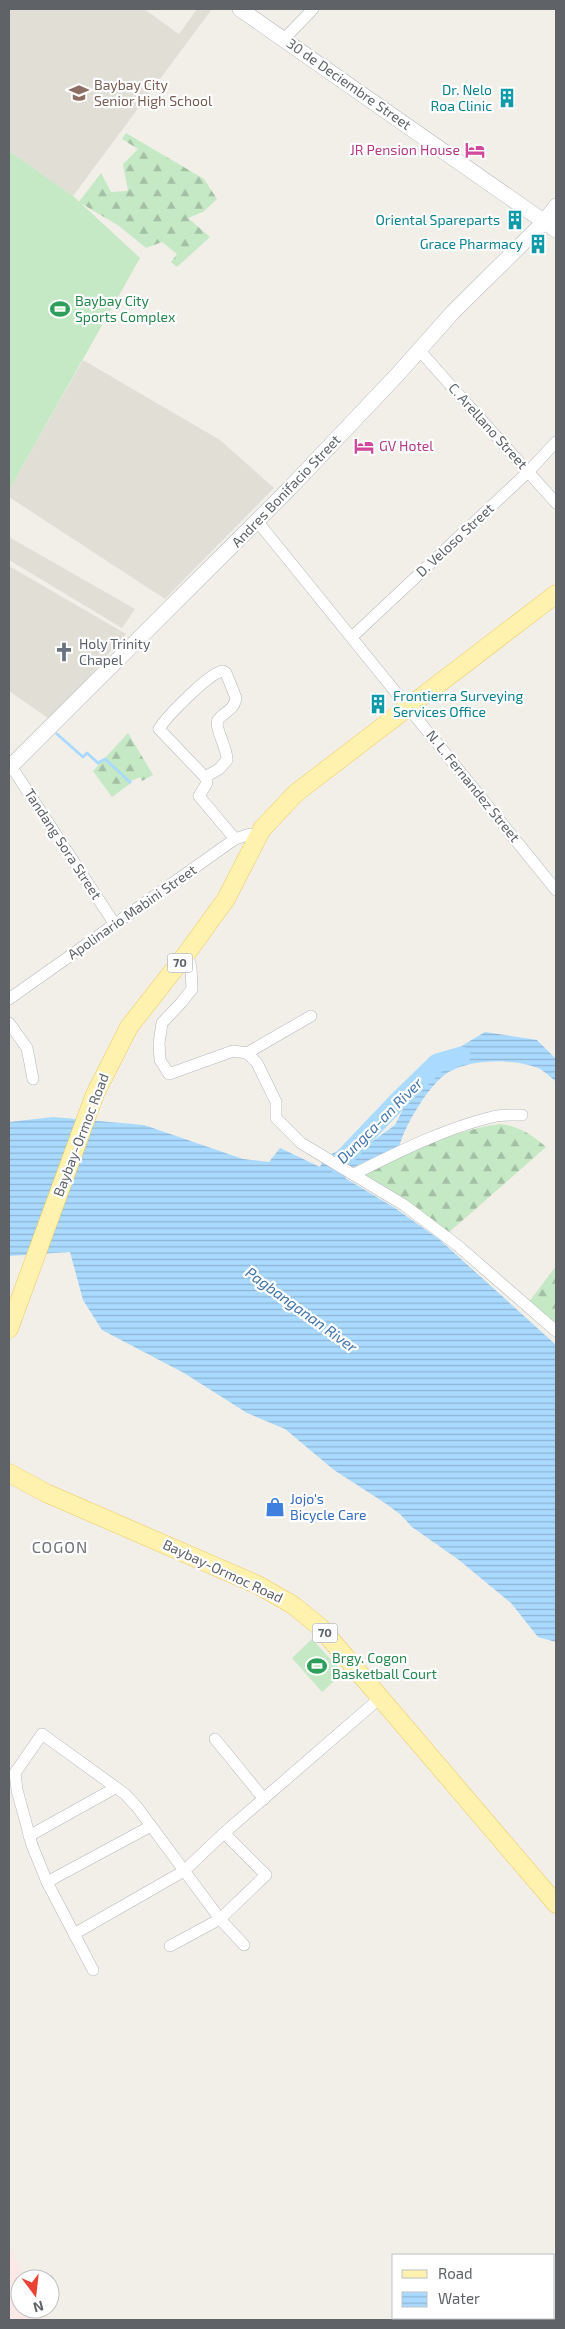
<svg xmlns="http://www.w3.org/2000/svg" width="565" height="2329" font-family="'Exo 2',sans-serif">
<defs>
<pattern id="forest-firs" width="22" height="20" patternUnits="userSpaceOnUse" patternTransform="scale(1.25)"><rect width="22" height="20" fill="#c5e8c5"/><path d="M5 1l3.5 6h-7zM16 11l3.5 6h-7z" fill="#a3c0a4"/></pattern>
<pattern id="water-rules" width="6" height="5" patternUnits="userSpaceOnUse" patternTransform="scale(1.25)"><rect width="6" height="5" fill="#aadaff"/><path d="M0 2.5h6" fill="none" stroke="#8eb4d2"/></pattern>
</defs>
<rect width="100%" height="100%" fill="#f1efe8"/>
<g fill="#e1ded6">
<path d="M9,9H144L179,34L197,9H212L73,196L9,151Z"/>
<path d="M83,360L220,440L274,488L165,599L9,497V490Z"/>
<path d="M9,537L135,609L122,628L9,560Z"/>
<path d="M9,566L126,634L51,720L9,691Z"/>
</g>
<path fill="#fce8e6" d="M9,2245L25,2279H20V2309H39L44,2320H9Z"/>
<g fill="#c5e8c5">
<path d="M9,151L73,196L140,258L9,490Z"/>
<path d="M312,1639L343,1673L322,1692L292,1658Z"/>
</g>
<g fill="url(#forest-firs)">
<path d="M126,133L204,179L217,199L203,212L188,218L210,237L177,267L171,262L177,254L162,242L146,248L119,226L79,202L101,173L111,192L128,191L123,164L138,149L122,139Z"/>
<path d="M128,733L153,775L142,781L140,777L131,781V783L112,797L93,771Z"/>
<path d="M500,1124C519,1126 532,1135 546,1147L447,1234L388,1188L362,1174C404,1154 454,1130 500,1124Z"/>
<path d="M556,1266V1326L529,1302Z"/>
</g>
<path fill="url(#water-rules)" d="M485,1032L537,1040L556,1059V1082C551,1077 544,1071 538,1068C512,1058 471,1059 447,1073C428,1086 405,1125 399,1147L349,1169L345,1178L395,1208L440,1240L556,1345V1642L538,1637L511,1603L459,1560L412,1527L401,1515L385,1503L334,1470L285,1429L247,1413L184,1373L102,1330L83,1300L70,1252L9,1256V1122L53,1117L144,1125L243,1159L269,1162L280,1148L320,1167L323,1160L333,1153L373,1141L395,1125L411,1093L443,1057Z"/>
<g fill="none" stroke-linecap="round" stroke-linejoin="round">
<path stroke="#aadaff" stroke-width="3" d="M57,734L83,757L87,753L98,763L105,759L130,782"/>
<path stroke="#aadaff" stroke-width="19" d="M338,1164L398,1101L437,1063L461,1056"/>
<defs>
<g id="street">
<path d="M284,39L313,9"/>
<path d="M419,350L556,503"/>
<path d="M257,521L556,890"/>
<path d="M353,636L529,471L556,442"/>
<path d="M11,766L114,923"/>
<path d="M205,777L159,729C166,717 210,672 223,671L226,673L236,698C234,711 223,712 218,720C214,727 228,750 227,760L219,769L205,777L207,783L199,796L235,839"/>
<path d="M187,953L191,968L192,989L181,1003L162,1023L159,1043L160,1060L169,1074L233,1051L247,1053L257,1063L276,1102V1118L301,1143L404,1205L457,1245L556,1331"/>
<path d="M9,999L235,839L250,834L259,835"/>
<path d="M9,1023L27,1048L33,1079"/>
<path d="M247,1053L311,1016"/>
<path d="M354,1174C398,1152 443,1129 492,1117C501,1114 512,1115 522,1115"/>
<path d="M215,1739L264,1799"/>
<path d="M29,1836L115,1788"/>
<path d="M47,1882L151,1826"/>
<path d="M74,1934L184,1871L224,1833L380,1698"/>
<path d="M170,1946L220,1919L266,1875L224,1833"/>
<path d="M93,1970L47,1882L32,1845L17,1790L15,1773L42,1734L125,1794L137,1807L220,1919L244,1945"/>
</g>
<g id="secondary">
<path d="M240,9L556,230"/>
<path d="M9,768L289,489L398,374L453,312L544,222L556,206"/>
</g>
<g id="primary">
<path d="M9,1329L95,1094L129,1027L187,953L226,899L262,829L296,793L556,594"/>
<path d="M9,1473L46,1493L258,1585L293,1605L320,1627L556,1904"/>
</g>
</defs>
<use href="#street" stroke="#b5b8bc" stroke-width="12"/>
<use href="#secondary" stroke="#b6babf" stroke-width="16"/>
<use href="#primary" stroke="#f2c960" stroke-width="19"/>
<use href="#street" stroke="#fff" stroke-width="11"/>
<use href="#secondary" stroke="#fff" stroke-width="15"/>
<use href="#primary" stroke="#fff2af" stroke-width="18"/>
</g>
<defs>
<symbol id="school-bare" viewBox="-9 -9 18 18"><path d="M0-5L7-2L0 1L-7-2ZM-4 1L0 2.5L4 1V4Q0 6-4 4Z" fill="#8d6e63" stroke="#fff" stroke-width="2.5" paint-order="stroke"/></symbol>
<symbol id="building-bare" viewBox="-9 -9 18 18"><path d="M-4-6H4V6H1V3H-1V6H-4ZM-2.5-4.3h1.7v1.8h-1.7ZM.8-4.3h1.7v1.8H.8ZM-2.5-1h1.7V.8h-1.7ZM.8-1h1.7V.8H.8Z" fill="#0f9aa8" stroke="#fff" stroke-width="2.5" paint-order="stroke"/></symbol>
<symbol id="hotel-bare" viewBox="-9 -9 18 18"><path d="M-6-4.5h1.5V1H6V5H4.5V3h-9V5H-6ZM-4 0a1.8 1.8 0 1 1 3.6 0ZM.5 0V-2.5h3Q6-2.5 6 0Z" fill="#d1479c" stroke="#fff" stroke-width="2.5" paint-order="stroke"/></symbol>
<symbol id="stadium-bare" viewBox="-9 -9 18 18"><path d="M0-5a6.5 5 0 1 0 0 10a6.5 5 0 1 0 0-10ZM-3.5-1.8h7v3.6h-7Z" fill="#2e9e5b" stroke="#fff" stroke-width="2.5" paint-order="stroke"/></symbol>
<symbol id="church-bare" viewBox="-9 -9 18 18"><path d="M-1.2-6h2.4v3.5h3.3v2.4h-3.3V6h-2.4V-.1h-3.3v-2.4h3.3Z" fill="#6b7280" stroke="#fff" stroke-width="2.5" paint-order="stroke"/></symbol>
<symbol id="shop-bare" viewBox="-9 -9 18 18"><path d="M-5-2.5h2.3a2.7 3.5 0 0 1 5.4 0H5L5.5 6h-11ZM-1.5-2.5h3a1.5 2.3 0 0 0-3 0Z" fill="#3f7fe0" stroke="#fff" stroke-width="2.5" paint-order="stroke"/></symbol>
</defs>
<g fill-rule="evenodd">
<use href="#school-bare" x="65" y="79" width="28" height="28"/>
<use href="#building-bare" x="493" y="84" width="28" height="28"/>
<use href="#hotel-bare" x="461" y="136" width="28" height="28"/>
<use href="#building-bare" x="501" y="206" width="28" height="28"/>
<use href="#building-bare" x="524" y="230" width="28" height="28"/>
<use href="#stadium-bare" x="46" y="295" width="28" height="28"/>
<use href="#hotel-bare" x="350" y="432" width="28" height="28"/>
<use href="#church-bare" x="50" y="638" width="28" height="28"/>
<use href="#building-bare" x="364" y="690" width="28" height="28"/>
<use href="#shop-bare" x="261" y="1493" width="28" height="28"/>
<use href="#stadium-bare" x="303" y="1652" width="28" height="28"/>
</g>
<g text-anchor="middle" stroke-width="4.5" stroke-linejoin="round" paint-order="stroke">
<g fill="#fff" stroke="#8f9295" stroke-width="1">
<rect x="167.5" y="953.5" width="25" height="19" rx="4"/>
<rect x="312.5" y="1623.5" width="25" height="19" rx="4"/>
</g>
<g font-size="12" font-weight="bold" fill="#5f6368">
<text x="180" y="967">70</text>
<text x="325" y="1637">70</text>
</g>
<g font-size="14" fill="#5f6368" stroke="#fff">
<text transform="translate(349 84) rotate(35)" y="5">30 de Deciembre Street</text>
<text transform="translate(488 426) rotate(48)" y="5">C. Arellano Street</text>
<text transform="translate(286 491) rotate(-46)" y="5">Andres Bonifacio Street</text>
<text transform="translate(455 540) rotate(-43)" y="5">D. Veloso Street</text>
<text transform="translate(473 786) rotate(51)" y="5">N. L. Fernandez Street</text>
<text transform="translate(63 844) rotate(57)" y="5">Tandang Sora Street</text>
<text transform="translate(132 912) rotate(-35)" y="5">Apolinario Mabini Street</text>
<text transform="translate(81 1135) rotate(-69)" y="5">Baybay-Ormoc Road</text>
<text transform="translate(223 1571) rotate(25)" y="5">Baybay-Ormoc Road</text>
</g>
<g font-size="14" fill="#785e54" stroke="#fff" text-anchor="start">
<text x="94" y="90">Baybay City<tspan x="94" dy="16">Senior High School</tspan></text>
</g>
<g font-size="14" fill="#0d838f" stroke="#fff" text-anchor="end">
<text x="492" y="95">Dr. Nelo<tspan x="492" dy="16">Roa Clinic</tspan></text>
<text x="500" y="225">Oriental Spareparts</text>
<text x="523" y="249">Grace Pharmacy</text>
<text x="393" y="701" text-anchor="start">Frontierra Surveying<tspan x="393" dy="16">Services Office</tspan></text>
</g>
<g font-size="14" fill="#b23c85" stroke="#fff" text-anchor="end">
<text x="460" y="155">JR Pension House</text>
<text x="379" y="451" text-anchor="start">GV Hotel</text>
</g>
<g font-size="14" fill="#27864d" stroke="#fff" text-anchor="start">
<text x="75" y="306">Baybay City<tspan x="75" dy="16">Sports Complex</tspan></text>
<text x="332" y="1663">Brgy. Cogon<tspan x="332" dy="16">Basketball Court</tspan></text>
</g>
<g font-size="14" fill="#5b616d" stroke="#fff" text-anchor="start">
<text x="79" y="649">Holy Trinity<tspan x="79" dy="16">Chapel</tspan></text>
</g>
<g font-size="14" fill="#366cbe" stroke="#fff" text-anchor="start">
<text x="290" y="1504">Jojo's<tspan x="290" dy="16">Bicycle Care</tspan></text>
</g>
<g font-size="15" font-style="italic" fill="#4174aa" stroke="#fff">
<text transform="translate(380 1121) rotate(-45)" y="5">Dungca-an River</text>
<text transform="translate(301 1310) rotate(36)" y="5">Pagbanganan River</text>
</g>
<g font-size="16" letter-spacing="1" fill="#70757a" stroke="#fff">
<text x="60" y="1553">COGON</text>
</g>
</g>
<rect width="565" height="2329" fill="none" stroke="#5f6368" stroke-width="20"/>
<rect x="392" y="2254" width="162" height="65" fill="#ffffff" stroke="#bfc1c3"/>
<rect x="402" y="2270" width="25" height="8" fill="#fff2af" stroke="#bfc1c3"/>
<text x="438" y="2279" font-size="15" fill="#5f6368">Road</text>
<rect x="402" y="2292" width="25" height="15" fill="url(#water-rules)" stroke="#bfc1c3"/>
<text x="438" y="2304" font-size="15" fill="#5f6368">Water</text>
<g transform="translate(35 2294) rotate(165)"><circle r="24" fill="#ffffff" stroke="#bfc1c3"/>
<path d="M0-4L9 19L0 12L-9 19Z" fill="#ea4335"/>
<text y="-8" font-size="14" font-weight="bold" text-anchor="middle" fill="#5f6368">N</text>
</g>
</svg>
